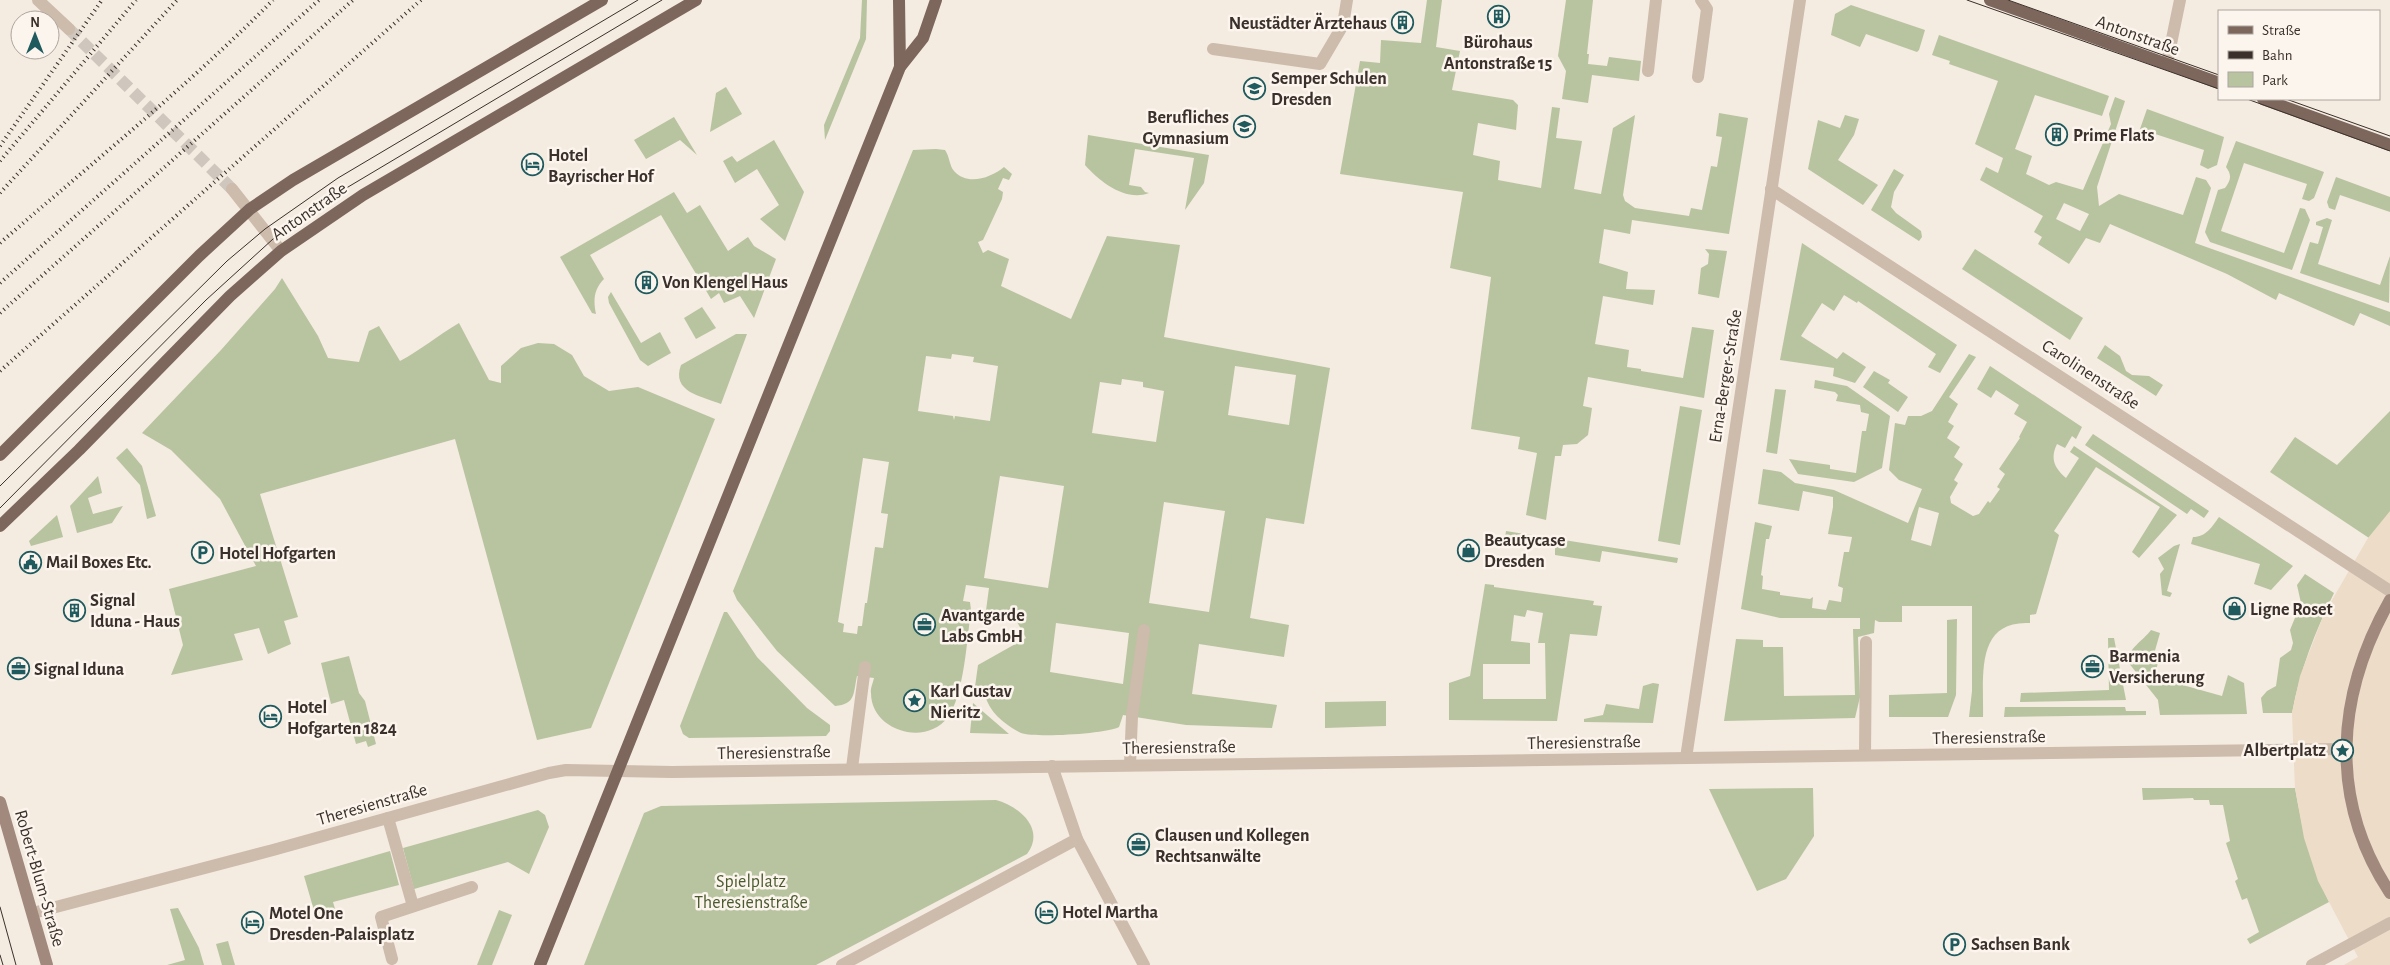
<svg xmlns="http://www.w3.org/2000/svg" width="2390" height="965" font-family="'Alegreya Sans',sans-serif">
<rect width="100%" height="100%" fill="#f4ebe1"/>
<g fill="#b8c4a0" fill-rule="evenodd">
<path d="M862,0H867L866,39L825,140L824,125L860,38Z"/>
<path d="M1427,0H1442L1436,47L1460,51L1452,90L1513,100L1518,105L1516,130L1478,123L1473,155L1500,161L1498,180L1541,188L1552,107L1560,108L1556,138L1582,141L1574,189L1601,194L1613,128L1635,115L1623,195L1625,201L1635,208L1689,216L1691,208L1702,210L1711,166L1717,167L1722,137L1716,136L1719,113L1748,118L1729,234L1632,220L1630,234L1604,229L1599,263L1628,272L1626,289L1655,290L1653,305L1603,296L1595,344L1629,350L1627,367L1641,369V371L1683,378L1692,327L1714,330L1704,398L1588,377L1583,406L1592,408L1588,435L1577,444L1563,445L1561,456H1555L1546,520L1526,515L1537,453L1518,449L1520,437L1471,429L1491,277L1450,268L1463,192L1340,174L1360,61L1380,63L1381,40L1421,43Z"/>
<path d="M1566,0H1593L1587,54H1589L1588,64L1607,66L1609,57L1641,61L1639,81L1592,75L1588,103L1562,99L1566,71L1558,56Z"/>
<path d="M1851,5L1925,30L1919,50L1917,52L1866,34L1860,47L1831,35L1835,14Z"/>
<path d="M1939,35L2109,96L2102,116L2035,95L2015,149L2032,156L2026,174L2049,185L2056,182L2083,190L2111,124L2109,114L2115,97L2125,101L2097,187L2099,206L2119,194L2183,215L2196,177L2206,180L2211,188L2195,243L2390,312V326L2360,313L2354,326L2279,293L2276,300L2227,274L2110,224L2100,243L2086,238L2069,264L2038,244L2042,237L2034,232L2043,216L1980,180L1986,167L1998,173L2003,158L1975,144L1998,81L1949,64L1950,61L1932,55ZM2064,203L2089,214L2080,231L2056,219Z"/>
<path d="M726,87L742,114L710,132L716,93Z"/>
<path d="M2147,109L2224,137L2217,165L2208,169L2200,165L2204,150L2140,129Z"/>
<path d="M1845,115L1859,119L1854,135L1838,160L1878,185L1863,205L1808,169L1818,120L1840,128Z"/>
<path d="M674,117L697,155L680,140L646,159L634,140Z"/>
<path d="M1088,135L1209,155L1204,183L1185,210L1194,158L1135,149L1129,185L1141,187L1145,192L1149,193C1126,202 1100,182 1085,165Z"/>
<path d="M774,140L804,192L785,241L760,219L779,205L757,169L735,183L723,161L732,156L737,162Z"/>
<path d="M2236,141L2324,172L2314,198L2309,201L2302,199L2307,184L2244,163L2221,231L2284,253L2300,208L2305,209L2310,220L2292,270L2210,242L2205,232L2218,190L2225,188C2231,180 2232,175 2226,167Z"/>
<path d="M936,149L945,150C950,157 949,165 954,171C967,186 991,178 1004,167L1012,174L1009,180L1003,178L998,189L1003,192L1002,199L983,240L978,242L983,253L988,250L1009,259L1001,286L1071,319L1107,236L1180,245L1164,337L1330,368L1304,524L1266,518L1250,618L1289,625L1284,657L1199,644L1192,694L1277,705L1272,728L1186,725L1123,715L1119,727C1106,734 1035,738 1021,733C1005,725 989,712 985,695L974,694L978,665L1026,638L1010,609L989,623L985,618L989,588L966,585L963,601L970,602L971,610C967,639 964,695 948,717C926,747 871,731 871,693C870,689 873,683 874,678L857,676C853,694 856,704 835,706L777,651L737,600L733,591L913,150ZM952,354L974,357L973,362L998,366L990,421L955,416L954,420L953,416L918,411L926,356L951,359ZM1235,366L1296,375L1289,425L1228,415ZM1122,379L1143,382V387L1164,391L1156,442L1092,433L1100,382L1121,385ZM863,458L889,462L881,513L888,514L883,548L875,547L867,603H865L862,626H858L857,634L843,632L844,624L838,622ZM1000,476L1064,486L1048,588L984,578ZM1164,502L1225,511L1209,612L1149,603ZM1056,623L1129,633L1123,684L1050,672Z"/>
<path d="M1894,169L1904,175L1894,192L1891,207L1896,213L1921,231L1922,237L1919,241L1871,210Z"/>
<path d="M2336,177L2390,197V212L2340,195L2335,210L2329,208L2327,202Z"/>
<path d="M674,192L687,213L700,205L728,251L748,237L754,246L776,259L754,318L740,296L724,303L719,293L711,299L661,215L590,255L604,279C594,289 593,300 596,314L592,313L560,257Z"/>
<path d="M2327,218L2332,220L2318,264L2380,285L2390,256L2389,303L2300,273L2310,242L2318,244L2323,227L2316,225V222Z"/>
<path d="M1802,243L1957,345L1940,373L1928,367L1936,354L1858,301L1857,303L1844,295L1834,311L1822,303L1801,336L1837,359L1843,352L1866,367L1855,383L1833,376L1834,368L1780,360Z"/>
<path d="M1705,249L1727,251L1719,298L1698,294L1701,268L1708,264L1709,254Z"/>
<path d="M1975,249L2083,318L2070,340L1962,269Z"/>
<path d="M282,278L318,336L328,358L359,362L369,331L379,326L400,361C421,350 438,335 459,323L489,380L501,383V366L521,348L538,343L554,344L572,355L584,376L609,391L638,387L715,419L591,728L537,740L455,439L260,494L298,617L284,621L291,644L268,654L259,628L234,634L243,660L171,675L183,645L169,589L256,566L220,499L171,450L142,433L221,350L275,289Z"/>
<path d="M611,292L641,343L660,332L671,353L648,366L640,360L609,303L608,297Z"/>
<path d="M702,307L716,328L696,339L684,318Z"/>
<path d="M736,334H747L721,404C701,396 671,392 681,365Z"/>
<path d="M2105,345L2120,356L2126,371L2132,375L2149,376L2163,385L2156,396L2097,358Z"/>
<path d="M1969,354L1976,357L1949,397L1958,404L1948,422L1954,426L1947,438L1960,447L1954,457L1963,464L1954,480L1958,483L1950,497L1951,503L1973,516L1979,514L1988,501L1990,503L2000,489L1997,487L2005,474L1999,469L2020,438L2019,437L2027,422L2014,414L2019,405L1996,390L1991,398L1977,389L1990,366L2082,427L2076,439L2072,436L2065,448L2057,444C2050,458 2054,468 2066,478L2079,458L2070,452L2074,446L2177,515L2139,558L2132,552L2160,507L2096,467L2054,531L2059,535L2036,614L2030,615V623C1974,620 1984,678 1983,717H1969L1972,691V606H1902V622H1879L1875,620L1874,633L1858,637L1860,697L1855,718L1724,721L1736,639L1763,640V647H1783L1784,696L1855,695L1853,629H1860V618H1780L1741,609L1755,522L1772,526L1769,539H1766L1761,575L1763,576L1762,589L1780,592V595L1810,599L1813,597L1812,608L1826,610L1829,600L1841,602L1843,588L1838,586L1844,552H1849L1852,537L1828,534L1833,507V497L1803,491L1799,511L1758,504L1763,469L1781,472L1795,483L1834,490L1908,523L1922,489L1899,480L1889,470L1895,423L1905,425L1908,416H1921L1932,411ZM1919,507L1939,513L1931,546L1911,540Z"/>
<path d="M1874,371L1890,380L1888,383L1908,397L1898,412L1863,387Z"/>
<path d="M1815,380L1847,386L1890,416L1882,468L1854,482L1798,474L1789,459L1830,465V469L1856,473L1862,431H1866L1869,414L1861,412L1860,405L1836,401L1838,395L1835,392L1814,388Z"/>
<path d="M1775,389L1786,390L1777,454L1766,452Z"/>
<path d="M1680,406L1702,410L1680,545L1658,541Z"/>
<path d="M2390,411V529L2378,544L2270,472L2295,437L2337,465Z"/>
<path d="M2093,434L2209,511L2204,518L2191,509L2187,514L2085,445Z"/>
<path d="M127,448L142,466L156,516L147,519L140,485L116,458Z"/>
<path d="M98,476L102,493L88,498L93,514L123,506L112,523L77,533L70,506Z"/>
<path d="M57,515L63,537L31,546L29,541Z"/>
<path d="M2219,517L2293,566L2271,590L2254,584L2260,564L2191,544L2193,537C2206,537 2212,527 2219,517Z"/>
<path d="M1506,531L1678,558L1677,563L1602,551L1600,562L1555,555V548L1505,538Z"/>
<path d="M2180,544L2167,591L2172,593L2170,597L2162,595L2160,574L2164,569L2158,558L2174,546Z"/>
<path d="M2305,574L2334,593C2315,632 2300,670 2292,713H2263L2261,698L2267,691L2276,686L2280,658L2291,650L2293,643L2290,630L2301,603L2297,585Z"/>
<path d="M1485,584L1494,585V587L1594,601L1593,605L1602,606L1597,636L1570,634L1557,721L1449,720V683L1470,676ZM1527,610L1543,613L1538,643H1545L1546,699H1483V664H1530V643L1511,641L1514,615L1525,617Z"/>
<path d="M724,612H727L757,657L807,708L830,725V731L826,736L689,738L683,734L680,726Z"/>
<path d="M1957,619L1956,695L1948,717H1889V695L1947,693V620Z"/>
<path d="M2151,630L2160,633L2154,654L2160,656L2154,677L2222,696L2228,675L2244,683L2247,714L2160,715L2158,700L2128,662C2128,648 2143,641 2151,630Z"/>
<path d="M2108,638H2114L2126,700L2020,702L2021,693L2109,690Z"/>
<path d="M349,656L359,693L365,701L376,744L368,747L366,741L356,744L344,700L331,704L321,663Z"/>
<path d="M1653,683L1659,684L1653,723L1584,722V719L1603,715L1606,704L1639,709L1643,686Z"/>
<path d="M1386,701V726L1325,728V702Z"/>
<path d="M973,703L1009,734L970,733Z"/>
<path d="M2005,707H2125L2126,711H2146V715L2004,717Z"/>
<path d="M1813,788L1814,836L1786,879L1757,891L1709,789Z"/>
<path d="M2142,788H2295C2302,828 2311,865 2329,902L2250,944L2247,939L2259,932L2247,898L2242,900L2235,881L2238,879L2226,843L2230,841L2223,805H2210L2209,800H2194L2193,798L2143,800Z"/>
<path d="M996,800C1019,806 1046,829 1027,854L816,965H584L644,813L661,806Z"/>
<path d="M538,810L545,815L549,827L529,874L508,862L414,889L403,848Z"/>
<path d="M390,851L399,885L333,902L335,909L315,914L304,876Z"/>
<path d="M178,908L199,948L204,965H167L185,960L170,909Z"/>
<path d="M499,910L512,915L492,965H477Z"/>
<path d="M228,941L235,965H222L216,944Z"/>
</g>
<path fill="#ecdcc8" d="M2390,511V965H2344L2358,957L2318,881L2304,838L2295,788L2292,713L2300,676L2324,614L2368,538Z"/>
<g fill="none" stroke-linecap="round" stroke-linejoin="round">
<path stroke="#cfc6bd" stroke-width="12" stroke-dasharray="12 6" stroke-linecap="butt" d="M69,29L232,189"/>
<g stroke="#cdbbac" stroke-width="12">
<path d="M1213,49L1320,64L1343,25L1347,0"/>
<path d="M1648,71L1656,0"/>
<path d="M1698,77L1707,9L1701,0"/>
<path d="M1865,755L1866,642"/>
<path d="M1130,765L1132,716L1144,630"/>
<path d="M852,768L865,667"/>
<path d="M388,818L413,906"/>
<path d="M392,959L381,917L472,887"/>
</g>
<g stroke="#cdbbac" stroke-width="12">
<path d="M2167,63L2180,0"/>
<path d="M1771,189L2390,591"/>
<path d="M1686,758L1800,0"/>
<path d="M1052,766L1077,839L1144,965"/>
<path d="M33,913L273,850L549,773L566,770L672,772L2345,749"/>
<path d="M842,965L1077,839"/>
<path d="M2312,965L2390,923"/>
</g>
<g stroke="#cdbbac" stroke-width="12">
<path d="M38,0L69,29"/>
<path d="M232,189L281,251"/>
</g>
<g stroke="#a18a7d" stroke-width="12">
<path d="M2390,600C2336,695 2328,799 2390,893"/>
<path d="M0,802L47,965"/>
</g>
<g stroke="#7d675c" stroke-width="12">
<path d="M899,0L900,67"/>
<path d="M1990,0L2219,83"/>
<path d="M2263,99L2390,145"/>
<path d="M0,455L199,256L250,209L293,180L602,0"/>
<path d="M0,526L79,450L230,296L281,251L363,195L696,0"/>
<path d="M540,965L900,67L923,38L936,0"/>
</g>
<g stroke="#3b302b" stroke-width="1">
<path d="M1967,0L2219,89"/>
<path d="M2008,0L2219,75"/>
<path d="M2247,99L2390,151"/>
<path d="M2286,99L2390,136"/>
<path d="M0,486L227,261L265,229L338,178L638,0"/>
<path d="M0,508L206,300L273,239L343,190L662,0"/>
<path d="M0,907L16,965"/>
<path d="M0,955L3,965"/>
</g>
<g stroke="#3b302b" stroke-width="4" stroke-dasharray="1 4" stroke-linecap="butt">
<path d="M0,146L102,0"/>
<path d="M0,161L136,0"/>
<path d="M0,193L177,0"/>
<path d="M0,243C92,163 187,87 273,0"/>
<path d="M0,283L319,0"/>
<path d="M0,313L353,0"/>
<path d="M0,371L421,0"/>
</g>
</g>
<defs>
<symbol id="building-ring" viewBox="-11 -11 22 22"><circle r="9.5" fill="#fbf5ee" stroke="#1f5a5e" stroke-width="1.5"/><path d="M-4-6H4V6H1V3H-1V6H-4ZM-2.5-4.3h1.7v1.8h-1.7ZM.8-4.3h1.7v1.8H.8ZM-2.5-1h1.7V.8h-1.7ZM.8-1h1.7V.8H.8Z" fill="#1f5a5e"/></symbol>
<symbol id="school-ring" viewBox="-11 -11 22 22"><circle r="9.5" fill="#fbf5ee" stroke="#1f5a5e" stroke-width="1.5"/><path d="M0-5L7-2L0 1L-7-2ZM-4 1L0 2.5L4 1V4Q0 6-4 4Z" fill="#1f5a5e"/></symbol>
<symbol id="hotel-ring" viewBox="-11 -11 22 22"><circle r="9.5" fill="#fbf5ee" stroke="#1f5a5e" stroke-width="1.5"/><path d="M-6-4.5h1.5V1H6V5H4.5V3h-9V5H-6ZM-4 0a1.8 1.8 0 1 1 3.6 0ZM.5 0V-2.5h3Q6-2.5 6 0Z" fill="#1f5a5e"/></symbol>
<symbol id="shop-ring" viewBox="-11 -11 22 22"><circle r="9.5" fill="#fbf5ee" stroke="#1f5a5e" stroke-width="1.5"/><path d="M-5-2.5h2.3a2.7 3.5 0 0 1 5.4 0H5L5.5 6h-11ZM-1.5-2.5h3a1.5 2.3 0 0 0-3 0Z" fill="#1f5a5e"/></symbol>
<symbol id="parking-ring" viewBox="-11 -11 22 22"><circle r="9.5" fill="#fbf5ee" stroke="#1f5a5e" stroke-width="1.5"/><path d="M-3.5-5.5H1a3.5 3.5 0 0 1 0 7H-1V5.5H-3.5ZM-1-3.4V-.6H.8a1.4 1.4 0 0 0 0-2.8Z" fill="#1f5a5e"/></symbol>
<symbol id="civic-ring" viewBox="-11 -11 22 22"><circle r="9.5" fill="#fbf5ee" stroke="#1f5a5e" stroke-width="1.5"/><path d="M-.6-6.5H3V-4.5H.6V-3L4-1V1h2V6H-6V1h2V-1L-.6-3ZM-1.2 2.5V6h2.4V2.5Z" fill="#1f5a5e"/></symbol>
<symbol id="office-ring" viewBox="-11 -11 22 22"><circle r="9.5" fill="#fbf5ee" stroke="#1f5a5e" stroke-width="1.5"/><path d="M-6-3h4V-5.5h4V-3h4V5H-6ZM-1-4.5V-3h2v-1.5ZM-6 0V1H6V0Z" fill="#1f5a5e"/></symbol>
<symbol id="sight-ring" viewBox="-11 -11 22 22"><circle r="9.5" fill="#fbf5ee" stroke="#1f5a5e" stroke-width="1.5"/><path d="M0-6L1.8-2.2L6-1.7L2.9 1.2L3.7 5.4L0 3.3L-3.7 5.4L-2.9 1.2L-6-1.7L-1.8-2.2Z" fill="#1f5a5e"/></symbol>
</defs>
<g fill-rule="evenodd">
<use href="#building-ring" x="1486" y="4" width="25" height="25"/>
<use href="#building-ring" x="1390" y="10" width="25" height="25"/>
<use href="#school-ring" x="1242" y="76" width="25" height="25"/>
<use href="#school-ring" x="1232" y="114" width="25" height="25"/>
<use href="#building-ring" x="2044" y="122" width="25" height="25"/>
<use href="#hotel-ring" x="520" y="152" width="25" height="25"/>
<use href="#building-ring" x="634" y="270" width="25" height="25"/>
<use href="#shop-ring" x="1456" y="538" width="25" height="25"/>
<use href="#parking-ring" x="190" y="540" width="25" height="25"/>
<use href="#civic-ring" x="18" y="550" width="25" height="25"/>
<use href="#shop-ring" x="2222" y="596" width="25" height="25"/>
<use href="#building-ring" x="62" y="598" width="25" height="25"/>
<use href="#office-ring" x="912" y="612" width="25" height="25"/>
<use href="#office-ring" x="2080" y="654" width="25" height="25"/>
<use href="#office-ring" x="6" y="656" width="25" height="25"/>
<use href="#sight-ring" x="902" y="688" width="25" height="25"/>
<use href="#hotel-ring" x="258" y="704" width="25" height="25"/>
<use href="#sight-ring" x="2330" y="738" width="25" height="25"/>
<use href="#office-ring" x="1126" y="832" width="25" height="25"/>
<use href="#hotel-ring" x="1034" y="900" width="25" height="25"/>
<use href="#hotel-ring" x="240" y="910" width="25" height="25"/>
<use href="#parking-ring" x="1942" y="932" width="25" height="25"/>
</g>
<g text-anchor="middle" stroke-width="5" stroke-linejoin="round" paint-order="stroke">
<g font-size="18" font-weight="bold" fill="#3b302b" stroke="#fbf5ee" text-anchor="start">
<text x="1387" y="29" text-anchor="end">Neustädter Ärztehaus</text>
<text x="1498" y="48" text-anchor="middle">Bürohaus<tspan x="1498" dy="21">Antonstraße 15</tspan></text>
<text x="1271" y="84">Semper Schulen<tspan x="1271" dy="21">Dresden</tspan></text>
<text x="1229" y="123" text-anchor="end">Berufliches<tspan x="1229" dy="21">Gymnasium</tspan></text>
<text x="2073" y="141">Prime Flats</text>
<text x="548" y="161">Hotel<tspan x="548" dy="21">Bayrischer Hof</tspan></text>
<text x="662" y="288">Von Klengel Haus</text>
<text x="1484" y="546">Beautycase<tspan x="1484" dy="21">Dresden</tspan></text>
<text x="219" y="559">Hotel Hofgarten</text>
<text x="46" y="568">Mail Boxes Etc.</text>
<text x="90" y="606">Signal<tspan x="90" dy="21">Iduna - Haus</tspan></text>
<text x="2250" y="615">Ligne Roset</text>
<text x="941" y="621">Avantgarde<tspan x="941" dy="21">Labs GmbH</tspan></text>
<text x="2109" y="662">Barmenia<tspan x="2109" dy="21">Versicherung</tspan></text>
<text x="34" y="675">Signal Iduna</text>
<text x="930" y="697">Karl Gustav<tspan x="930" dy="21">Nieritz</tspan></text>
<text x="287" y="713">Hotel<tspan x="287" dy="21">Hofgarten 1824</tspan></text>
<text x="2326" y="756" text-anchor="end">Albertplatz</text>
<text x="1155" y="841">Clausen und Kollegen<tspan x="1155" dy="21">Rechtsanwälte</tspan></text>
<text x="1062" y="918">Hotel Martha</text>
<text x="269" y="919">Motel One<tspan x="269" dy="21">Dresden-Palaisplatz</tspan></text>
<text x="1971" y="950">Sachsen Bank</text>
</g>
<g font-size="18" fill="#3b302b" stroke="#fbf5ee">
<text transform="translate(2138 35) rotate(20)" y="6">Antonstraße</text>
<text transform="translate(309 211) rotate(-35)" y="6">Antonstraße</text>
<text transform="translate(2091 374) rotate(33)" y="6">Carolinenstraße</text>
<text transform="translate(1725 376) rotate(-81)" y="6">Erna-Berger-Straße</text>
<text transform="translate(1989 737) rotate(-1)" y="6">Theresienstraße</text>
<text transform="translate(1584 742) rotate(-1)" y="6">Theresienstraße</text>
<text transform="translate(1179 747) rotate(-1)" y="6">Theresienstraße</text>
<text transform="translate(774 752) rotate(-1)" y="6">Theresienstraße</text>
<text transform="translate(372 804) rotate(-16)" y="6">Theresienstraße</text>
<text transform="translate(40 878) rotate(74)" y="6">Robert-Blum-Straße</text>
</g>
<g font-size="18" fill="#4a5a2e" stroke="#fbf5ee">
<text x="751" y="887">Spielplatz<tspan x="751" dy="21">Theresienstraße</tspan></text>
</g>
</g>
<rect x="2218" y="10" width="162" height="90" fill="#fbf5ee" stroke="#aea6a0"/>
<rect x="2228" y="26" width="25" height="8" fill="#7d675c" stroke="#aea6a0"/>
<text x="2262" y="35" font-size="15" fill="#3b302b">Straße</text>
<rect x="2228" y="51" width="25" height="8" fill="#3b302b" stroke="#aea6a0"/>
<text x="2262" y="60" font-size="15" fill="#3b302b">Bahn</text>
<rect x="2228" y="72" width="25" height="15" fill="#b8c4a0" stroke="#aea6a0"/>
<text x="2262" y="85" font-size="15" fill="#3b302b">Park</text>
<g transform="translate(35 35)"><circle r="24" fill="#fbf5ee" stroke="#aea6a0"/>
<path d="M0-4L9 19L0 12L-9 19Z" fill="#1f5a5e"/>
<text y="-8" font-size="14" font-weight="bold" text-anchor="middle" fill="#3b302b">N</text>
</g>
</svg>
